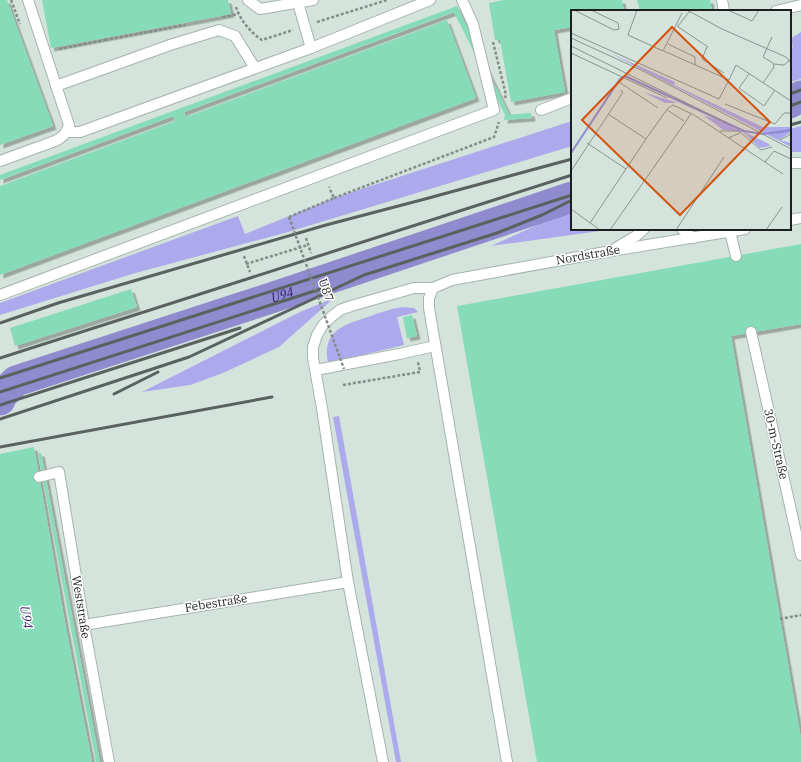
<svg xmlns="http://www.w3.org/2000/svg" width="801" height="762" font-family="'IBM Plex Serif',serif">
<defs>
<filter id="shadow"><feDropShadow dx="3.5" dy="3.5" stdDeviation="0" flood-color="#0004"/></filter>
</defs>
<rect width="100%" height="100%" fill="#d4e3dc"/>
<g fill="#ada9ed">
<path d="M801,32V79L790,82V49L793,47L790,39Z"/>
<path d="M572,121V146L288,232L132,274L0,315V303L238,216L245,234L334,198Z"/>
<path d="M801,126V152H790V129Z"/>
<path d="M572,209V229H614L491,246Z"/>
<path d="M334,298L279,347L223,373L190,385L142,392L300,312Z"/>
<path d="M402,307L414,308L418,312L397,317L404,345L328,363C322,331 343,325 368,317C379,313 390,309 402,307Z"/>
<path d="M339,416L401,762H396L333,417Z"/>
</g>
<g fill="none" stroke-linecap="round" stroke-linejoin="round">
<g stroke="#908bce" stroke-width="31">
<path d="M790,103L801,96"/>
<path id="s1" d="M0,400L2,395L16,381L271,298L572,197"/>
</g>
</g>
<g fill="#86dcb8" filter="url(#shadow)">
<path d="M0,0H7L53,126L0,145Z"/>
<path d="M42,0H228L231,14L51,48Z"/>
<path d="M504,0H622L624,11H572V27L554,30L565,92L511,102L500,40H495L489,3Z"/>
<path d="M637,0H710L712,11H640Z"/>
<path d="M457,6L509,114L505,115L454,12L184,112L186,117L447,20L476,98L0,275V186L175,121L173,116L0,180V175Z"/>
<path d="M531,113L532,118L504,120L505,115Z"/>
<path d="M801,244V324L731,336L801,739V762H537L457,306Z"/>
<path d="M131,289L137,307L15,346L10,328Z"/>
<path d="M412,315L417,336L407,338L403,317Z"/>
<path d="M34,447L66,628L92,762H0V454Z"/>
<path d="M38,453H41L100,762H96Z"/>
</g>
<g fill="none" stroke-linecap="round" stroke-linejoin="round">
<defs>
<g id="lane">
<path d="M248,0L260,9L313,0"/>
<path d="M722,0L724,11"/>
<path d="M298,3L311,48"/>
<path d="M776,11L801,5"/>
<path d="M56,86L170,45L219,30L235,36L255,68"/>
<path d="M541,110L572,98"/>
<path d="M67,132H80L311,48L430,0"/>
<path d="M0,161L55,141C63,137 66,134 69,125L28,0"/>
<path d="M790,163H801"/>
<path d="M790,220L801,218"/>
<path d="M682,229L693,238"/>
<path d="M730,232L736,256"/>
<path d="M616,248L636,236L644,229"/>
<path d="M433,288L429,298V308L507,762"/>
<path d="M433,288L452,280L611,251L745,229"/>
<path d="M0,295L494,110L473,24L462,0"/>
<path d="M751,332L801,555"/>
<path d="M316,370L399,354L435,346"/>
<path d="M39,477L59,472L84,625L109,762"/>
<path d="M84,625L348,582"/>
<path d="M383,762L348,582L322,408L313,358V347L317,335L323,325L331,317L340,310L351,306L414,288H433"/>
</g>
</defs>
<use href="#lane" stroke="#a6b4ad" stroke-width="12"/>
<g stroke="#838e89" stroke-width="2.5" stroke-dasharray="3 2" stroke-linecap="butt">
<path d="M11,0L20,24"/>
<path d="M236,7C240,20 251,33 262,40L293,30"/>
<path d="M223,17L238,14"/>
<path d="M317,22L387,0"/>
<path d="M105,40L185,25"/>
<path d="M493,42L506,95L505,98"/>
<path d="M59,49L105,40V38"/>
<path d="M334,198L494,137L499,122"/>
<path d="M289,217L334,198L329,187"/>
<path d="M306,238L311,253"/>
<path d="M244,256L250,272"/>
<path d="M246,264L308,245"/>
<path d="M343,385L420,372L418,362"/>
<path d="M780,619L801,615"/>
</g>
<use href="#lane" stroke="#fff" stroke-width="10"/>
<g stroke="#59625e" stroke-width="3">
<path d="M790,94L801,90"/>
<path d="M790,106L801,102"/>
<path d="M790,125L801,122"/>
<path d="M0,323L58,303L326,225L425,199L572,159"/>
<path d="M0,358L572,175"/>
<path d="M0,378L572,195"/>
<path d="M0,392L330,286"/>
<path d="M114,394L158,372"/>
<path d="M0,405L240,328"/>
<path d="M0,419L189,357L364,275L497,233L542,215L572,200"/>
<path d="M0,447L272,397"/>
</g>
<path stroke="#838e89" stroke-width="2.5" stroke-dasharray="3 2" stroke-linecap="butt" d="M289,217L344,369"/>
</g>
<g text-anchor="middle" stroke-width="3" stroke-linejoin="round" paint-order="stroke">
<g font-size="12" fill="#1b201e" stroke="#fff">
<text transform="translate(588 255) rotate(-10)" y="4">Nordstraße</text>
<text transform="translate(326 290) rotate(71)" y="4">U87</text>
<text transform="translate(776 444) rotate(77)" y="4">30-m-Straße</text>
<text transform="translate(216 603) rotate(-9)" y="4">Febestraße</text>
<text transform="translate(81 607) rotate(81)" y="4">Weststraße</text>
</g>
<g font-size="13" font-style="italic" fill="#2d1968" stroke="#fff">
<text dy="5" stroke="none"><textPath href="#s1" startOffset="305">U94</textPath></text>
<text transform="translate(27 617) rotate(80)" y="5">U94</text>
</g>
</g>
<g transform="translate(571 10)">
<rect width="220" height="220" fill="#d4e3dc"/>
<path d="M39,43L104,72L103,75L192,117H220V122L208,130L220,133V137ZM72,82L101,91L106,93H94ZM132,105L153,112L198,134L199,136L189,138L172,122L152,120Z" fill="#ada9ed"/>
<path fill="none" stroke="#908bce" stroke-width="2" d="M205,123L220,120M0,143L49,69L54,66L173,121L192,124L220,120"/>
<path fill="none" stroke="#8a9590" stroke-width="1" d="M3,0L43,20L48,19L47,13L20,0M66,0L57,25L92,41L111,3M116,0L151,19L215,47L220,53M157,0L181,11L188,0M106,16L137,37M107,16L118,2M0,23L148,89L158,70M0,28L72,61L220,139M97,34L124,47V55M0,36L156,113M136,37L131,49L153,63M93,41L158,70L165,55L220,91M0,43L96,88M203,54L213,55L220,49M178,64L168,78L193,96L204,80M48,72L87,98M192,73L203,57L202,53L192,47L201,27M154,94L204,114L213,103H220M96,100L113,111M37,104L75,129M149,121H168L190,140L201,137M157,128L169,123M209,130L220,124M16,133L55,159M194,152L203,141L220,149M0,161L52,82L49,80M0,199L29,220M19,213L75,129L97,98L102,95L123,105L212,164M39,220L120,104M105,220L153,147M195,220L211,197"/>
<path fill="#d4530e" fill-opacity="0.15" stroke="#d4530e" stroke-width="2" d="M101,17L199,112L109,205L11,110Z"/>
<rect width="220" height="220" fill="none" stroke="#1b201e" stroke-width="2"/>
</g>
</svg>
